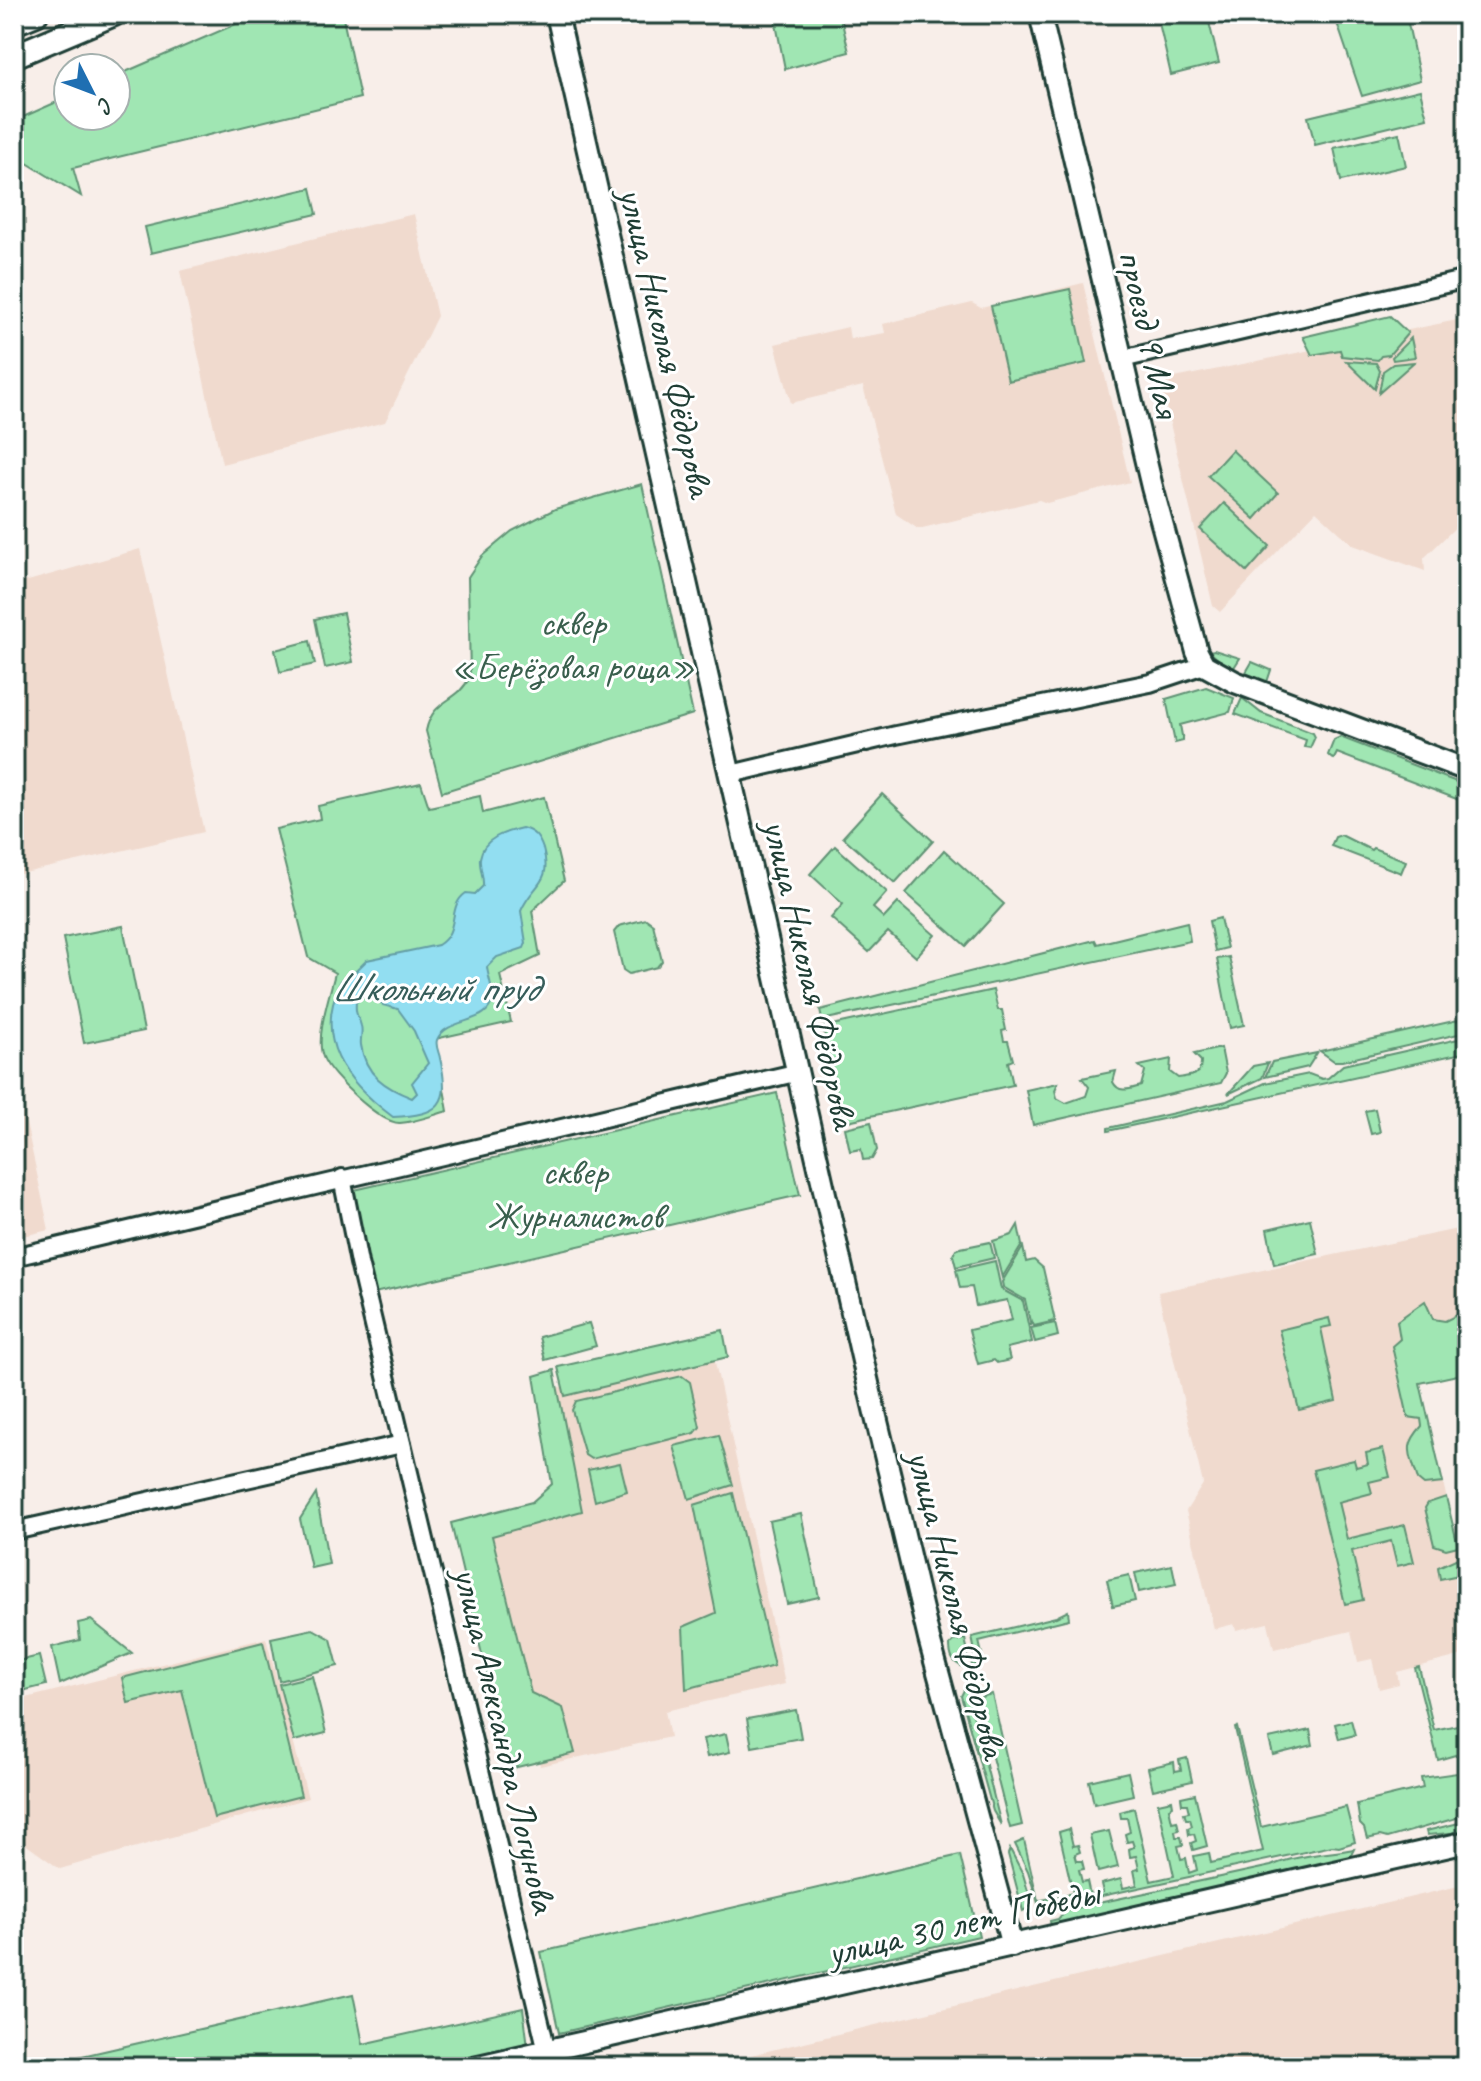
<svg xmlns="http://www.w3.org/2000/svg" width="1481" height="2081" font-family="Caveat,sans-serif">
<rect width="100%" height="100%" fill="#f8eee9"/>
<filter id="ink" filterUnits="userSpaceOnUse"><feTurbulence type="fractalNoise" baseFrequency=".0125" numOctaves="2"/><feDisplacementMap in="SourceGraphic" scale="16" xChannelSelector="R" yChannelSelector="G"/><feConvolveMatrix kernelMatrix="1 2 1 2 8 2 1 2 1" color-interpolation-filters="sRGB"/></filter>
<g filter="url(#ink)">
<g fill="#f0dace">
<path d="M414,214L437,316L385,422L222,464L180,271Z"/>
<path d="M1083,283L1130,482L1047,503L1039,500L918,529L896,514L863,386L791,403L775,344L848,327L850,339L885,333L883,324L972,303L981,308Z"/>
<path d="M1467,318V516L1424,558L1425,571L1353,545L1316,511L1220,612L1213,606L1160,381Z"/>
<path d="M140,549L204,832L20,874L14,845V585Z"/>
<path d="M14,1067L49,1230L14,1238Z"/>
<path d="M1467,1227V1373L1420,1384L1467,1585V1654L1397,1672L1399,1684L1379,1689L1372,1659L1358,1662L1351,1631L1274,1649L1268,1623L1236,1630L1234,1624L1214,1629L1186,1511L1203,1484L1158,1292Z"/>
<path d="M713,1353L785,1684L665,1711L670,1737L540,1766L488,1525L573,1506L547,1390Z"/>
<path d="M266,1638L308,1798L60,1869L14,1836V1701Z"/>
<path d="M1467,1884V2067H701L1004,1994Z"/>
</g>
<g fill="#a0e6b3" stroke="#609274" stroke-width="2">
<path d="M259,14H353L343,18L360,98L73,168L81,196L14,155V121L68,97V116H116V76Z"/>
<path d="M774,14H840L849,52L785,69Z"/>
<path d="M1157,14H1207L1219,63L1171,75Z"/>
<path d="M1334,14H1406L1420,80L1362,96Z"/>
<path d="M1420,90L1427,118L1315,145L1308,117Z"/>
<path d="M1399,133L1406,166L1341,181L1334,148Z"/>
<path d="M311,188L317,214L151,253L145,227Z"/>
<path d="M1070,289L1086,363L1008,381L991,306Z"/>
<path d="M1390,316L1408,333L1389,355L1381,356L1378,360L1342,356L1340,350L1312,355L1303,337Z"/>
<path d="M1411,338L1415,357L1393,360L1392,357Z"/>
<path d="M1346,361L1376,363L1380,371L1375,389Z"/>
<path d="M1414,362L1379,393L1383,371L1393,364Z"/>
<path d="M1232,450L1278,493L1255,519L1208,476Z"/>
<path d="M642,484L693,714L442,792L426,731C433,697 458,704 470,676L468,577L482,556L512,531L555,509Z"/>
<path d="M1224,503L1270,546L1247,572L1200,529Z"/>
<path d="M343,613L353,662L325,668L315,619Z"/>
<path d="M310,641L315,664L280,672L275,650Z"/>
<path d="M1214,650L1240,658L1233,669L1222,663L1209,651Z"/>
<path d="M1252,662L1271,670L1267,682L1245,674Z"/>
<path d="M1206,687L1234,698L1230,712L1180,725L1183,741L1175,743L1166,699Z"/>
<path d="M1242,698L1261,713L1313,733L1315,737L1310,748L1304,747L1306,740L1235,714Z"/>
<path d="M1340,737L1467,786V803L1337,753L1334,759L1331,758L1328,755L1334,740Z"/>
<path d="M421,783L429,807L480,796L483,813L544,797L564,881L532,911L540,956L500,975L511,1022L435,1039L448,1111C433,1115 416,1122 400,1123C381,1124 330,1076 323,1057C315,1037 330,994 335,973L308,957L276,829L320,819L318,806Z"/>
<path d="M882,794L933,841L895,883L843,837Z"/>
<path d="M1341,835L1371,850L1373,848L1406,861L1401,873L1331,846L1335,837Z"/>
<path d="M835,846L887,892L873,908L884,918L898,903L935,935L916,957L888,932L869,952L831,918L843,904L810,874Z"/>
<path d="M944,850L1004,904L966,946L906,893Z"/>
<path d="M1220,918L1227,948L1215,951L1209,921Z"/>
<path d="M646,919L653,924L662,961L657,967L629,974L623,970L614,932L619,926Z"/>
<path d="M1187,922L1190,941L822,1020L820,1010L1095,940L1097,944Z"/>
<path d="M123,926L144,1031L84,1043L63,938Z"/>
<path d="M1229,957L1244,1025L1230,1028L1217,959Z"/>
<path d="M993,990L998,1010H1002L1006,1030L1002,1031L1004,1041H1008L1013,1060L1008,1062L1013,1085L843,1122L823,1027Z"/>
<path d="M1467,1018V1032L1342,1061H1334L1320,1051Z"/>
<path d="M1467,1037V1052L1108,1131V1128L1227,1101L1265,1083L1309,1074L1322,1079L1328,1078L1343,1065Z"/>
<path d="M1221,1048L1226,1073L1221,1083L1033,1125L1026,1090L1058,1083L1055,1090L1057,1098L1066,1103L1086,1096L1089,1087L1082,1078L1116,1071L1113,1082C1119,1094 1130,1089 1141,1086L1145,1071L1139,1066L1171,1059L1170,1072L1178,1078C1190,1076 1202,1076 1201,1061L1194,1054Z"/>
<path d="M1317,1053L1308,1067L1265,1077L1272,1062Z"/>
<path d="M1268,1063L1262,1078L1228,1094L1253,1066Z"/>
<path d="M777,1093L800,1195L374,1293L350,1191Z"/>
<path d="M1375,1109L1380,1132L1371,1134L1365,1111Z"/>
<path d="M871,1122L877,1150L872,1159L863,1160L861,1149L850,1151L845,1128Z"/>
<path d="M1310,1219L1318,1254L1274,1264L1267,1229Z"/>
<path d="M1018,1225L1022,1245L1002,1278L993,1241L1012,1235Z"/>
<path d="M990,1242L994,1258L956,1267L953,1255L956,1249Z"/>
<path d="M1023,1247L1026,1262L1034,1260L1043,1268L1055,1321L1034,1326L1032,1321L1031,1326L1025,1300L1003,1287L1002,1282Z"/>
<path d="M995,1261L1001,1289L1023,1301L1032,1342L1007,1348L1010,1360L997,1363L994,1360L978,1364L969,1330L1012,1320L1007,1300L976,1306L972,1287L960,1288L956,1270Z"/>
<path d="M1425,1301L1433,1319L1445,1321L1467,1310V1373L1420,1383L1443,1483L1424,1485L1418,1480C1411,1454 1402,1448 1422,1426L1421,1419L1408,1417L1392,1346L1400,1339L1397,1321Z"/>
<path d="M1329,1318L1331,1326L1321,1328L1336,1401L1299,1410L1279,1330Z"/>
<path d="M589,1323L596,1346L545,1360L539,1337Z"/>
<path d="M1055,1323L1058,1336L1035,1342L1031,1328Z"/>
<path d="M723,1330L728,1357L565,1396L558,1367Z"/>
<path d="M554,1370L582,1511L492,1536L531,1693L563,1708L575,1753L509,1769L451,1523L532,1502L552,1484L534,1376Z"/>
<path d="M682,1376L690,1382L700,1427L695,1433L591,1459L585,1455L572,1410L576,1401Z"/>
<path d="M719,1435L733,1485L689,1499L674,1446Z"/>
<path d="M1383,1449L1390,1477L1369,1482L1372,1493L1338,1502L1347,1539L1405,1525L1414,1562L1397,1566L1391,1541L1352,1551L1363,1600L1345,1604L1313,1470L1354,1460L1356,1467L1368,1464L1366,1453Z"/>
<path d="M620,1463L627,1491L595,1501L588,1470Z"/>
<path d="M733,1493L774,1666L686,1689L683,1627L716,1613L694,1505Z"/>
<path d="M316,1494L329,1564L311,1568L300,1519Z"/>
<path d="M1446,1497L1458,1546L1446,1549L1434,1545L1425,1508L1428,1503Z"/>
<path d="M801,1514L819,1597L787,1604L769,1521Z"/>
<path d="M1460,1557L1464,1574L1440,1579L1438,1567Z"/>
<path d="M1172,1565L1176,1584L1139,1592L1135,1573Z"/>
<path d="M1129,1575L1135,1601L1113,1606L1107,1580Z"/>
<path d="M1068,1611L1069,1619L979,1641L984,1663L971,1666L975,1652L972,1637L1056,1617Z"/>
<path d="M91,1620L132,1653L60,1684L52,1647L80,1640L78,1623Z"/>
<path d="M313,1629L331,1639L338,1666L279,1681L271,1638Z"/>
<path d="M965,1639L968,1652L963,1667C952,1662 950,1657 950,1645L954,1641Z"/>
<path d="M263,1642L301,1796L214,1818L182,1690L128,1703L122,1678Z"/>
<path d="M39,1656L46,1685L14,1693V1662Z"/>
<path d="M1419,1667L1434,1730L1457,1725L1460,1728L1466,1752L1438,1760L1415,1668Z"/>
<path d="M312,1676L326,1733L294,1741L279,1684Z"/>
<path d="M966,1686L1001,1825L993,1811L961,1696Z"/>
<path d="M992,1694L1022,1825L1010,1828L977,1698Z"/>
<path d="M796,1710L801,1738L752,1747L747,1719Z"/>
<path d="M1351,1720L1355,1735L1339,1739L1335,1724Z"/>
<path d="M1237,1727L1261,1827L1346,1807L1355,1842L1339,1847L1332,1846L1065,1904L1038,1903L1028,1871L1015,1844L1024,1840L1038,1901L1073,1893L1059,1832L1069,1829L1073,1846L1078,1845L1080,1852L1075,1854L1077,1861H1082L1084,1869L1079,1870L1082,1882L1087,1881L1090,1895L1103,1892L1101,1884L1121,1879L1123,1888L1137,1885L1134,1870L1139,1869L1136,1856L1130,1857L1129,1849L1134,1847L1132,1841L1127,1842L1125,1834L1130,1832L1127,1818H1121L1120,1812L1134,1808L1151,1881L1174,1876L1158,1803L1172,1800L1173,1806L1169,1808L1172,1822L1177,1821L1179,1830L1175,1831L1176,1837H1181L1183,1845L1178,1846L1181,1859L1186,1858L1189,1873L1197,1870L1194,1856L1209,1853L1211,1863L1263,1851L1235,1728Z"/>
<path d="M1310,1730L1313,1745L1273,1755L1269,1739Z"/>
<path d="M726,1734L730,1752L707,1757L703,1739Z"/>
<path d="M1187,1758L1192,1781L1153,1790L1148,1768L1174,1762L1175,1771L1181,1770L1179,1760Z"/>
<path d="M1464,1767H1467V1815L1387,1838L1380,1836L1367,1839L1364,1828L1360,1824L1357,1804L1423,1788L1421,1778L1465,1772Z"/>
<path d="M1128,1772L1133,1795L1094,1804L1089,1781Z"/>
<path d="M1195,1794L1207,1846L1193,1850L1191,1843L1196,1841L1194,1834L1189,1835L1188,1828L1192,1826L1190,1819H1186L1184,1813L1189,1812L1187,1804H1182L1181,1797Z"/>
<path d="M1467,1821V1830L1462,1832L1427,1835L1426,1831Z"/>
<path d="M1109,1831L1118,1867L1098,1872L1090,1835Z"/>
<path d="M1010,1849L1023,1874L1032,1905L1023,1911L1008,1854Z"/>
<path d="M1354,1849L1350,1857L1241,1883L1235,1887H1222L1051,1926L1050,1921L1058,1919L1066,1910L1271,1866C1295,1855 1327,1854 1354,1849Z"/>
<path d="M960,1855L979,1936L559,2033L541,1952Z"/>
<path d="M353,1994L363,2044L523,2008L528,2046L430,2067H34Z"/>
</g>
<path fill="#92def1" stroke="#649ea5" stroke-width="2" fill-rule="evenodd" d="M522,828C534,831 539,837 543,849C553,884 532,884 521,911L526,943L524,948L497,957L487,967C488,977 493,987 492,997C492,1026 447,1016 437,1040C435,1046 439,1052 440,1058C451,1105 440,1115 393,1117C345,1081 312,1040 342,979L352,975L367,960L438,945C461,931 446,907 466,893L475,894L483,886C484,876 479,868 480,858C483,838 505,832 522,828ZM363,996H373L383,1005L398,1009L414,1031L428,1063L412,1083L417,1093L412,1098C386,1088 365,1075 361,1045C360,1039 363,1031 361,1026C358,1014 355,1016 356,1002Z"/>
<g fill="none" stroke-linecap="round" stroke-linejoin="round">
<defs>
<g id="minor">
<path d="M1122,359L1467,279"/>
<path d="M731,774L896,735L1150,683L1204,665"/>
<path d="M342,1178L359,1263L547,2051"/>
<path d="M14,1257L799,1072"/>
<path d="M14,1531L402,1444"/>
</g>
<g id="tertiary">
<path d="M557,14L870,1392L929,1639L1012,1946"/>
<path d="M1040,14L1152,487L1197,652L1204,665L1235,682L1467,770"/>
<path d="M474,2067L1467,1842"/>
</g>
<g id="secondary">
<path d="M14,23L36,14"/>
<path d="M14,56L114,14"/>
</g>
</defs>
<use href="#minor" stroke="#1f3d34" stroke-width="22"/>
<use href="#tertiary" stroke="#1f3d34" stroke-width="26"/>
<use href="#secondary" stroke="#1f3d34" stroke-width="28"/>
<use href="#minor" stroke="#fff" stroke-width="16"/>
<use href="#tertiary" stroke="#fff" stroke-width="20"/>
<use href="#secondary" stroke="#fff" stroke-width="22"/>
</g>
</g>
<g text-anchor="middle" stroke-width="6" stroke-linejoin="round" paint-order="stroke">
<g font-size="38" fill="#1f3d34" stroke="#fff">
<text transform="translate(1150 333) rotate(77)" y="13">проезд 9 Мая</text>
<text transform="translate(667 342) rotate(77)" y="13">улица Николая Фёдорова</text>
<text transform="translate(811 974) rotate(77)" y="13">улица Николая Фёдорова</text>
<text transform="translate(958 1604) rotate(76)" y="13">улица Николая Фёдорова</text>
<text transform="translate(506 1740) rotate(77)" y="13">улица Александра Логунова</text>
<text transform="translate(963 1922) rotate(-13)" y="13">улица 30 лет Победы</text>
</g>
<g font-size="38" fill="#395f4d" stroke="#fff">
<text x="573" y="635">сквер<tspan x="573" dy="44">«Берёзовая роща»</tspan></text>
<text x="575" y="1184">сквер<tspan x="575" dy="44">Журналистов</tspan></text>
</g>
<g font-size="40" font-style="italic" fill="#365d5a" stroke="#fff">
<text x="434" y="1001">Школьный пруд</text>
</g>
</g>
<rect width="1481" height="2081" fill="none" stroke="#fff" stroke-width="48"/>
<rect x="24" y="24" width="1433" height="2033" fill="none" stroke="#1f3d34" stroke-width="3" filter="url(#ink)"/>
<g transform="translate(92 92) rotate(132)"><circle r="38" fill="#ffffff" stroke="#a5b1ae" stroke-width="2"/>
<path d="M0-6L14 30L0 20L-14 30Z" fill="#1f6fb2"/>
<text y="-12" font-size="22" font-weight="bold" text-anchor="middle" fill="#1f3d34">С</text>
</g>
</svg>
